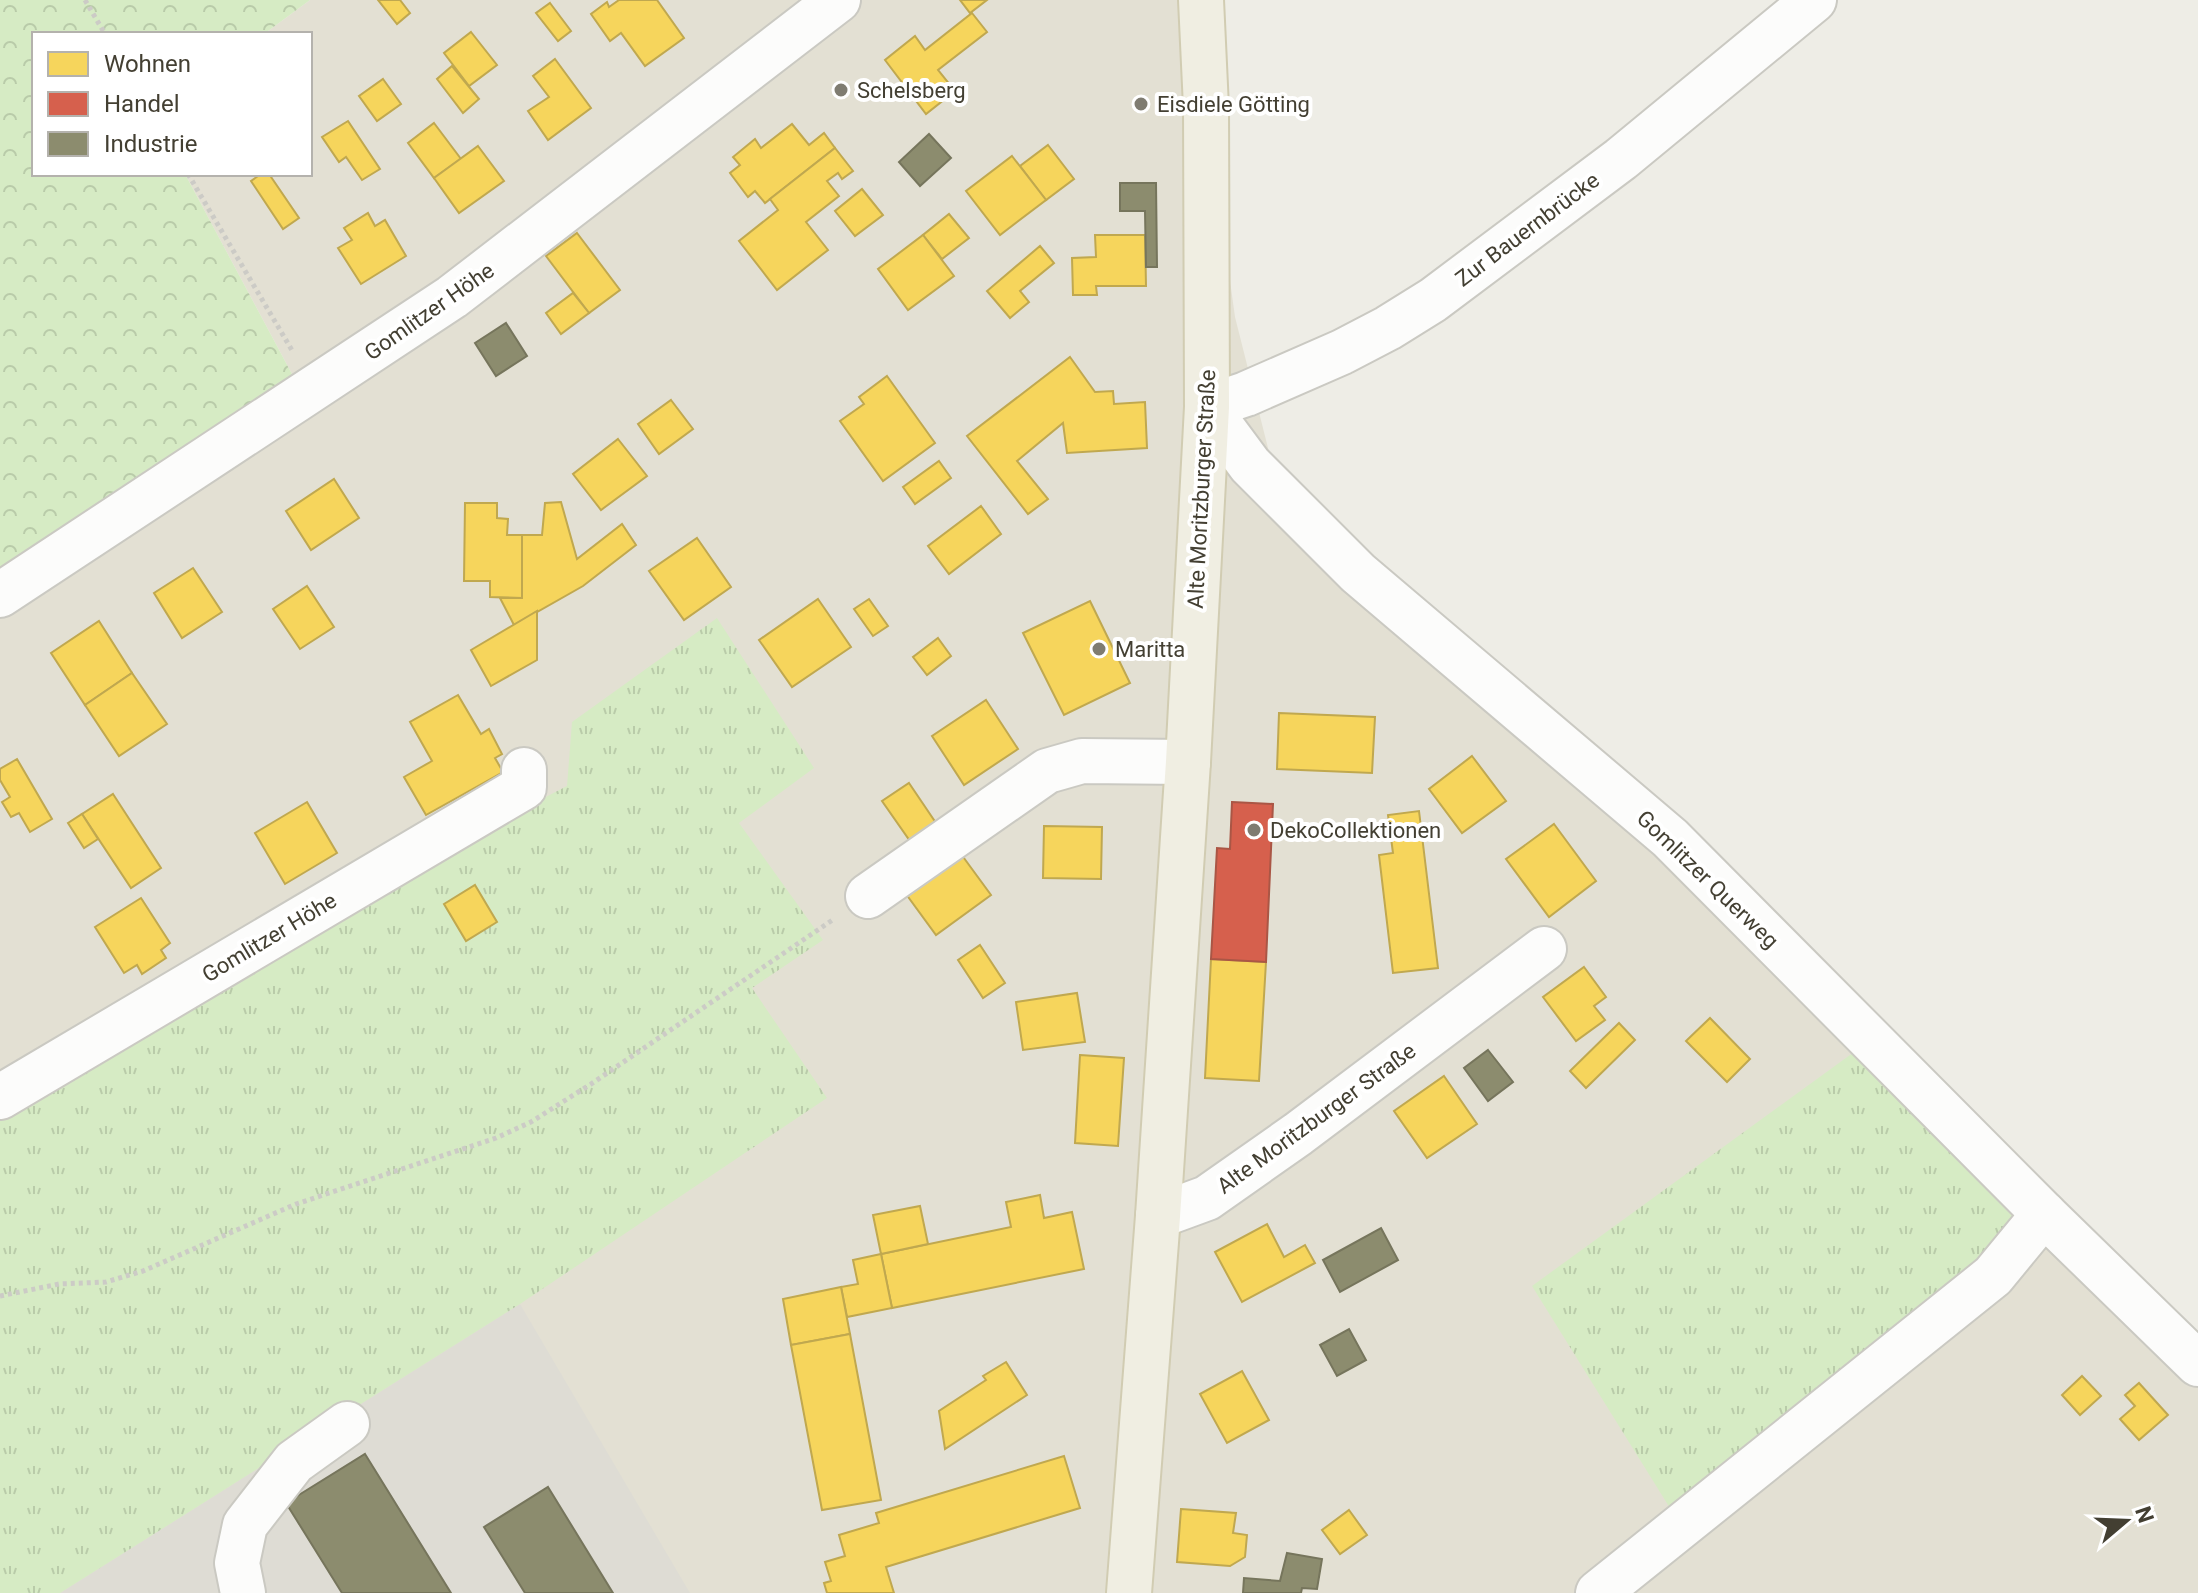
<svg xmlns="http://www.w3.org/2000/svg" width="2198" height="1593" font-family="Roboto,sans-serif">
<defs>
<pattern id="grass-tufts" width="24" height="20" patternUnits="userSpaceOnUse" patternTransform="scale(2)"><rect width="24" height="20" fill="#d6ebc4"/><path d="M3 7l-1-3M5 7V3M7 7l1-3M15 17l-1-3M17 17v-4M19 17l1-3" fill="none" stroke="#b9cba9"/></pattern>
<pattern id="forest-crowns" width="20" height="18" patternUnits="userSpaceOnUse" patternTransform="scale(2)"><rect width="20" height="18" fill="#d6ebc4"/><path d="M2 6a3 3 0 1 1 6 0M12 15a3 3 0 1 1 6 0" fill="none" stroke="#b9cba9"/></pattern>
</defs>
<rect width="100%" height="100%" fill="#eeede6"/>
<path fill="#e3e0d3" d="M310,0H1201L1206,107L1235,317L1269,452L1358,573L2198,1364V1593H0V586L293,376L185,174H310V34H264Z"/>
<path fill="#dedcd4" d="M520,1304L690,1593H60Z"/>
<g fill="url(#grass-tufts)">
<path d="M717,618L814,768L739,823L823,940L752,988L827,1098L520,1304L60,1593H0V1116L449,847L567,786L572,722Z"/>
<path d="M1861,1047L2034,1213L1986,1269L1673,1513L1532,1286Z"/>
</g>
<path fill="url(#forest-crowns)" d="M0,0H310L264,34H34V174H185L293,376L0,586Z"/>
<g fill="#f6d55c" stroke="#c0a84f" stroke-width="2">
<path d="M378,0H400L410,13L397,24Z"/>
<path d="M619,0H657L684,38L645,66L621,33L610,41L591,14L607,2L609,7Z"/>
<path d="M960,0H987L970,13Z"/>
<path d="M550,3L571,31L558,41L536,13Z"/>
<path d="M972,13L987,32L938,70L955,91L926,114L885,60L915,36L925,50Z"/>
<path d="M471,32L497,65L469,86L444,53Z"/>
<path d="M555,59L591,108L548,140L528,111L549,97L533,76Z"/>
<path d="M452,66L479,99L463,113L437,79Z"/>
<path d="M383,79L401,104L377,121L359,96Z"/>
<path d="M348,121L380,169L362,180L346,157L339,162L322,137Z"/>
<path d="M434,123L461,159L434,178L408,143Z"/>
<path d="M792,124L809,145L824,133L835,148L765,203L755,191L748,197L730,173L740,165L733,157L755,139L761,148Z"/>
<path d="M1048,145L1074,179L1046,200L1020,166Z"/>
<path d="M478,146L504,181L459,213L434,178Z"/>
<path d="M835,148L853,171L842,179L838,173L827,181L839,196L806,222L828,250L777,290L739,241L778,210L770,199Z"/>
<path d="M1012,156L1046,200L1000,235L966,191Z"/>
<path d="M261,174H269L299,218L283,229L251,181Z"/>
<path d="M862,189L883,215L855,236L835,211Z"/>
<path d="M368,213L375,226L385,220L406,256L361,284L338,248L352,240L344,228Z"/>
<path d="M949,214L969,238L942,259L923,235Z"/>
<path d="M577,233L620,290L589,313L546,256Z"/>
<path d="M923,235L954,276L908,310L878,269Z"/>
<path d="M1095,235H1145L1146,286H1096L1097,295H1073L1072,258L1096,257Z"/>
<path d="M1040,246L1054,263L1020,291L1029,302L1010,318L987,291Z"/>
<path d="M573,293L589,313L561,334L546,313Z"/>
<path d="M1070,357L1095,392L1113,391L1114,404L1145,402L1147,448L1067,453L1063,423L1017,461L1048,499L1028,514L967,436Z"/>
<path d="M887,376L935,443L883,481L840,421L864,404L859,397Z"/>
<path d="M671,400L693,429L659,454L638,424Z"/>
<path d="M618,439L647,476L601,510L573,474Z"/>
<path d="M939,461L951,478L915,504L903,487Z"/>
<path d="M334,479L359,518L311,550L286,511Z"/>
<path d="M561,502L577,559L622,524L636,545L583,586L514,625L500,598H522V535H542L545,503Z"/>
<path d="M465,503H497V518L508,519L507,535H522V598L490,597V581H464Z"/>
<path d="M981,506L1001,534L949,574L928,546Z"/>
<path d="M697,538L731,587L684,620L649,571Z"/>
<path d="M193,568L222,612L182,638L154,593Z"/>
<path d="M307,586L334,627L300,649L273,609Z"/>
<path d="M818,599L851,647L792,687L759,640Z"/>
<path d="M869,599L888,626L873,636L854,609Z"/>
<path d="M1090,601L1130,683L1064,715L1023,633Z"/>
<path d="M537,611V660L491,686L471,650Z"/>
<path d="M99,621L132,673L85,705L51,653Z"/>
<path d="M938,638L951,656L927,675L913,657Z"/>
<path d="M132,673L167,724L119,756L85,705Z"/>
<path d="M458,695L481,734L489,729L502,754L495,758L503,772L426,815L404,777L432,761L410,722Z"/>
<path d="M986,700L1018,749L964,785L932,736Z"/>
<path d="M1279,713L1375,717L1372,773L1277,769Z"/>
<path d="M1472,756L1506,801L1462,833L1429,789Z"/>
<path d="M17,759L52,819L30,832L19,813L11,817L2,802L10,797L0,780V769Z"/>
<path d="M909,783L936,823L910,841L882,801Z"/>
<path d="M113,794L161,868L131,888L82,814Z"/>
<path d="M307,802L337,853L285,884L255,833Z"/>
<path d="M1419,811L1438,968L1393,973L1379,855L1393,853L1388,815Z"/>
<path d="M82,814L98,839L84,848L68,823Z"/>
<path d="M1554,824L1596,881L1549,917L1506,859Z"/>
<path d="M1044,826L1102,827L1101,879L1043,878Z"/>
<path d="M961,854L991,895L936,935L906,894Z"/>
<path d="M475,885L497,922L466,941L444,904Z"/>
<path d="M141,898L170,943L161,950L166,958L142,974L137,965L124,973L95,927Z"/>
<path d="M980,945L1005,983L983,998L958,960Z"/>
<path d="M1211,959L1266,962L1259,1081L1205,1078Z"/>
<path d="M1584,967L1606,997L1594,1006L1605,1020L1576,1041L1543,997Z"/>
<path d="M1077,993L1085,1042L1023,1050L1016,1002Z"/>
<path d="M1710,1018L1750,1059L1727,1082L1686,1041Z"/>
<path d="M1619,1023L1635,1040L1586,1088L1570,1071Z"/>
<path d="M1080,1055L1124,1058L1118,1146L1075,1143Z"/>
<path d="M1444,1076L1477,1124L1427,1158L1394,1111Z"/>
<path d="M1040,1195L1044,1218L1072,1212L1084,1269L892,1308L881,1254L1011,1227L1006,1202Z"/>
<path d="M920,1206L928,1244L881,1254L873,1215Z"/>
<path d="M1267,1224L1284,1257L1305,1245L1315,1263L1242,1302L1215,1252Z"/>
<path d="M881,1254L892,1308L847,1317L841,1287L858,1284L853,1260Z"/>
<path d="M841,1287L850,1334L791,1345L783,1299Z"/>
<path d="M850,1334L881,1500L822,1510L791,1345Z"/>
<path d="M1006,1362L1027,1395L945,1449L939,1411L986,1380L983,1376Z"/>
<path d="M1242,1371L1269,1420L1227,1443L1200,1394Z"/>
<path d="M2082,1376L2101,1396L2080,1415L2062,1395Z"/>
<path d="M2139,1383L2168,1415L2139,1440L2120,1419L2135,1406L2125,1395Z"/>
<path d="M1064,1456L1080,1508L886,1567L894,1593H827L824,1583L831,1581L825,1562L845,1556L839,1535L879,1523L876,1513Z"/>
<path d="M1181,1509L1236,1513L1233,1533L1247,1535L1245,1557L1230,1566L1177,1562Z"/>
<path d="M1349,1510L1367,1535L1340,1554L1322,1530Z"/>
</g>
<path fill="#d6604d" stroke="#aa5645" stroke-width="2" d="M1232,802L1273,804L1266,962L1211,959L1217,848L1230,849Z"/>
<g fill="#8c8c6e" stroke="#76755c" stroke-width="2">
<path d="M929,134L951,158L920,186L899,162Z"/>
<path d="M1120,183H1156L1157,267H1146L1145,211H1120Z"/>
<path d="M506,323L527,356L496,376L475,343Z"/>
<path d="M1488,1050L1513,1082L1488,1101L1464,1068Z"/>
<path d="M1381,1228L1398,1260L1340,1292L1323,1260Z"/>
<path d="M1349,1329L1366,1360L1337,1376L1320,1345Z"/>
<path d="M365,1454L451,1593H342L286,1503Z"/>
<path d="M548,1487L613,1593H525L484,1527Z"/>
<path d="M1287,1553L1322,1559L1317,1589L1302,1588L1301,1593H1243L1244,1578L1280,1581Z"/>
</g>
<g fill="none" stroke-linecap="round" stroke-linejoin="round">
<defs>
<g id="minor">
<path d="M1814,0L1621,159L1433,300L1388,328L1342,352L1246,394L1207,407L1250,465L1358,573L1670,838L2044,1214L2198,1364"/>
<path d="M0,595L452,297L838,0"/>
<path d="M868,896L1047,771L1082,761L1188,762"/>
<path d="M0,1097L524,787V770"/>
<path d="M1158,1216L1207,1198L1298,1134L1544,949"/>
<path d="M243,1593L237,1563L245,1525L294,1462L347,1424"/>
<path d="M1598,1593L1993,1276L2044,1214"/>
</g>
<path id="major" d="M1129,1593L1158,1216L1188,762L1207,407L1206,107L1201,0"/>
</defs>
<use href="#minor" stroke="#cac9c2" stroke-width="48"/>
<use href="#major" stroke="#d1ccb2" stroke-width="48"/>
<g stroke="#cccbc6" stroke-width="5" stroke-dasharray="4 4" stroke-linecap="butt">
<path d="M85,0L105,34"/>
<path d="M188,174L293,352"/>
<path d="M0,1296L59,1284L106,1282L143,1271L296,1204L496,1138L531,1122L591,1084L834,919"/>
</g>
<use href="#minor" stroke="#fcfcfb" stroke-width="44"/>
<use href="#major" stroke="#f0eee2" stroke-width="44"/>
</g>
<g fill="#7f7c71" stroke="#fff" stroke-width="3">
<circle cx="841" cy="90" r="8"/>
<circle cx="1141" cy="104" r="8"/>
<circle cx="1099" cy="649" r="8"/>
<circle cx="1254" cy="830" r="8"/>
</g>
<g text-anchor="middle" stroke-width="8" stroke-linejoin="round" paint-order="stroke">
<g font-size="22" fill="#433f32" stroke="#fff" text-anchor="start">
<text x="857" y="98">Schelsberg</text>
<text x="1157" y="112">Eisdiele Götting</text>
<text x="1115" y="657">Maritta</text>
<text x="1270" y="838">DekoCollektionen</text>
</g>
<g font-size="22" fill="#433f32" stroke="#fff">
<text transform="translate(1527 229) rotate(-37)" y="8">Zur Bauernbrücke</text>
<text transform="translate(429 311) rotate(-35)" y="8">Gomlitzer Höhe</text>
<text transform="translate(1201 489) rotate(-87)" y="8">Alte Moritzburger Straße</text>
<text transform="translate(1708 879) rotate(44)" y="8">Gomlitzer Querweg</text>
<text transform="translate(269 937) rotate(-31)" y="8">Gomlitzer Höhe</text>
<text transform="translate(1316 1118) rotate(-36)" y="8">Alte Moritzburger Straße</text>
</g>
</g>
<rect x="32" y="32" width="280" height="144" fill="#ffffff" stroke="#b4b2ad" stroke-width="2"/>
<rect x="48" y="52" width="40" height="24" fill="#f6d55c" stroke="#b4b2ad" stroke-width="2"/>
<text x="104" y="72" font-size="24" fill="#433f32">Wohnen</text>
<rect x="48" y="92" width="40" height="24" fill="#d6604d" stroke="#b4b2ad" stroke-width="2"/>
<text x="104" y="112" font-size="24" fill="#433f32">Handel</text>
<rect x="48" y="132" width="40" height="24" fill="#8c8c6e" stroke="#b4b2ad" stroke-width="2"/>
<text x="104" y="152" font-size="24" fill="#433f32">Industrie</text>
<g transform="translate(2126 1521) rotate(71)" stroke="#ffffff" stroke-width="6" paint-order="stroke">
<path d="M0-6L14 30L0 20L-14 30Z" fill="#433f32"/>
<text y="-12" font-size="22" font-weight="bold" text-anchor="middle" fill="#433f32">N</text>
</g>
</svg>
